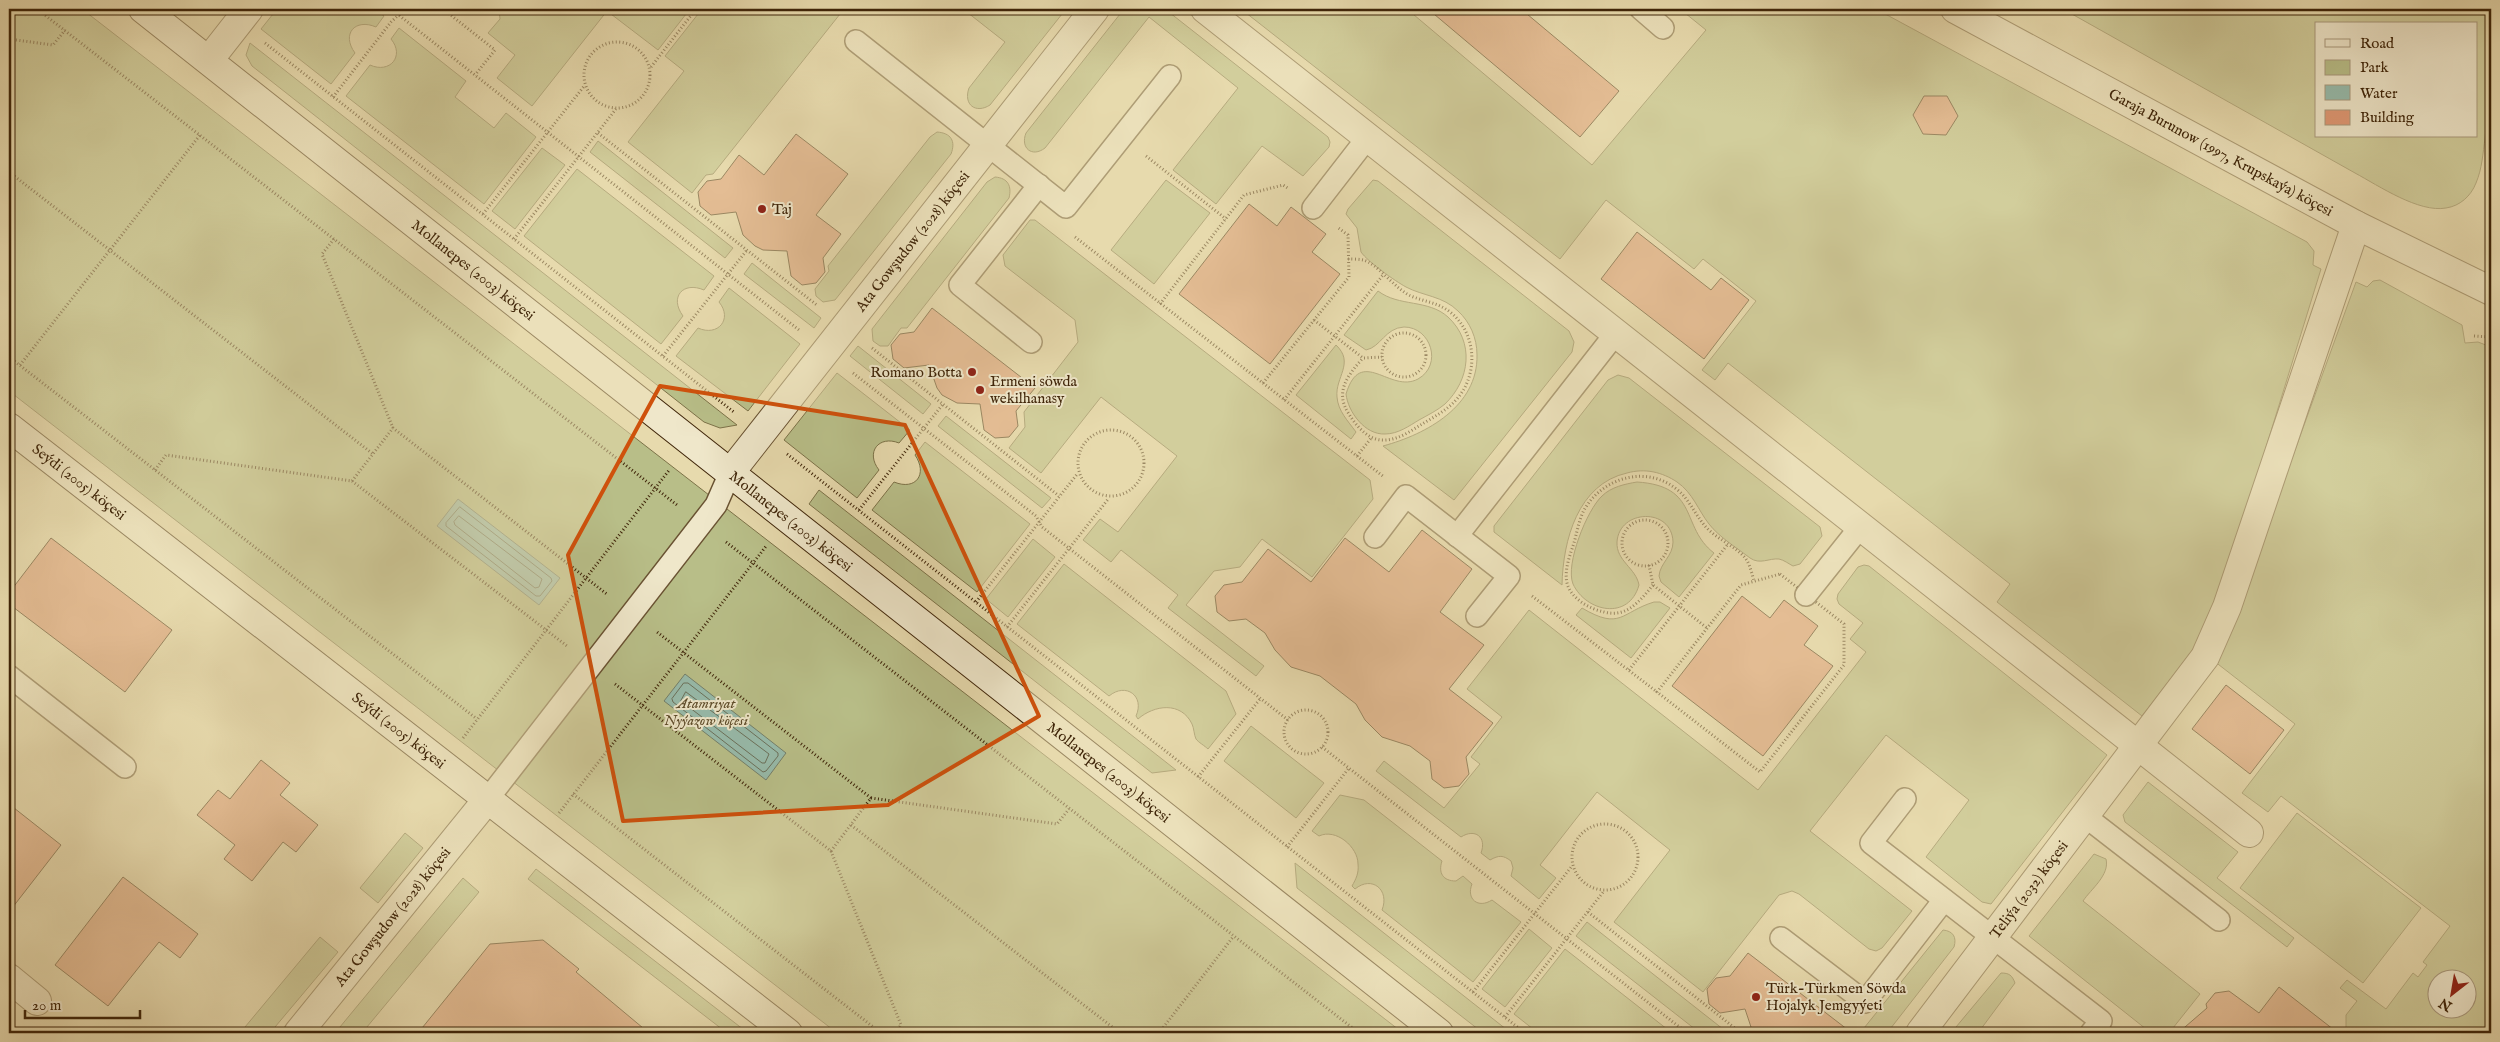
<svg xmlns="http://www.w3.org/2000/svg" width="2500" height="1042" font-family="'IM FELL English',serif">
<rect width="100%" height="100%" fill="#e7daad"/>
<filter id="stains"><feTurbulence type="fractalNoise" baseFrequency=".004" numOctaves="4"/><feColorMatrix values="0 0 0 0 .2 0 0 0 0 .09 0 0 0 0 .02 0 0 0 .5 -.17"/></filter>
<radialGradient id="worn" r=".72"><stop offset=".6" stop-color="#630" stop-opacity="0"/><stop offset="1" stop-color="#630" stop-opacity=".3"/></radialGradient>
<g fill="#b8be88" stroke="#7c7248" fill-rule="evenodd">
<path d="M9,9H82L1403,1033H837L9,391Z"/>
<path d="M277,9H374L384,16L376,27C355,18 341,34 355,53L331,84L261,29Z"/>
<path d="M499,9H690L658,50L607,11L532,106L497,78L515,55L488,33L500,19Z"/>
<path d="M702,9H746L753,14L758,9H788L792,12L795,9H844L713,174L706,175L692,193L628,142L684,71L665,56Z"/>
<path d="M963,9H1066L990,105C976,114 963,105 969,88L1005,42Z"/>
<path d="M1124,9H1165L1328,137L1330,142L1329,147L1303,176L1262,146L1216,204L1173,170L1238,88L1149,17L1045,148C1032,158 1020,148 1026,133Z"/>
<path d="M1241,9H1407L1592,165L1706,30L1680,9H1876L2307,242L2314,251L2313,265L2321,269L2218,603L2195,647L2142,716L1997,602L2010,584L1728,363L1715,380L1702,370L1756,301L1703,259L1694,269L1606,200L1560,259Z"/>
<path d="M2063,9H2491C2491,54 2490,93 2485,138C2483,153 2482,169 2476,183C2471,196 2460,206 2446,208C2419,213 2379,186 2355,173ZM2316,24H2476V136H2316Z"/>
<path d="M399,28L466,81L455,97L494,128L506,113L536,137L484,204L346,96L370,65C390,74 405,56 391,39Z"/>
<path d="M250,43L737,425L720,428L704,422L252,66L246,55Z"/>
<path d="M937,132C951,133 956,141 951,154L835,300L823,302L816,296L815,289L829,271L828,266L930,137Z"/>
<path d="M598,141L733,248L725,258L590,152Z"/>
<path d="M542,148L565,165L515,229L492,211Z"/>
<path d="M577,169L714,276L704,290C683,281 669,297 683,316L661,344L524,236Z"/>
<path d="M995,177C1008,178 1012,186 1009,198L907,328H901L888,346H880L873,341L872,329L987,182Z"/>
<path d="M1166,180L1210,213L1154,284L1111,250Z"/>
<path d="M1373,180L1378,181L1569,331L1574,342L1572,352L1454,500L1383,446C1427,434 1478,406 1477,355C1477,338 1470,322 1458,311C1443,296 1423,296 1406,287C1395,281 1368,262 1361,252L1357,228L1346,214L1348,209Z"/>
<path d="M1030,220H1035L1370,480L1373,499L1312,577L1262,539L1240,567L1214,571L1186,605L1264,666L1256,676L1168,608L1178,595L1121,550L1111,562L1083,540L1100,519L1118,532L1177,456L1101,397L1041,473L1009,448L1025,427L1024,412L1078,342L1075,320L1005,266L1003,255Z"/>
<path d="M752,263L821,318L814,328L744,274Z"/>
<path d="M2380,280L2462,325L2465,343L2478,342L2491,347V1033H2346V1015L2357,1001L2340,988L2347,980L2386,1009L2413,973L2418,977L2427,965L2423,962L2450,926L2281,796L2268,812L2242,793L2295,724L2214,661L2234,618L2356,282L2367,287L2373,281ZM2438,980H2468V1010H2438Z"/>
<path d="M729,288L800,344L748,411L676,356L698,328C718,337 733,319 719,302Z"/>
<path d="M1378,291C1399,307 1428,299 1448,317C1475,342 1470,380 1445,404C1438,410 1428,415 1419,420C1409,426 1398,434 1385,434C1365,435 1348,412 1346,394C1361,345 1390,394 1418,379C1443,365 1431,327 1404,327C1385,328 1381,347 1366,350L1344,335Z"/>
<path d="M1336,345C1355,363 1335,377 1337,397C1338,411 1348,421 1356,432L1351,439L1296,395Z"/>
<path d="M858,346L931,404L923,414L850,356Z"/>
<path d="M837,373L910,430L899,443C879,435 865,452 879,470L857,498L784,440Z"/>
<path d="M1618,375L1629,378L1820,527L1822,536L1800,564L1793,566C1789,564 1784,560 1779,559C1769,558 1760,565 1750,558C1737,548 1719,537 1709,524C1698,510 1693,493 1677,482C1662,472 1645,468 1627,473C1578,484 1563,540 1562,585L1494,532V526L1608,380Z"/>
<path d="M946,416L1051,498L1042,508L938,426Z"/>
<path d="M925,442L1030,524L977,592L872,510L894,482C916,491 928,474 915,455Z"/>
<path d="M1637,482C1700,486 1680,527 1714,553L1679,597L1661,582L1659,576C1660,563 1673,556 1673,542C1672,507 1619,509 1617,542C1616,561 1636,568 1639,585C1629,621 1586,612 1573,584C1565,564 1587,510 1602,496C1611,487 1625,484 1637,482Z"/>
<path d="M819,490L1176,770L1152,773L809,504Z"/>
<path d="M1033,539L1055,557L1008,617L986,599Z"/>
<path d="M1064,564L1226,691L1236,714L1208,749C1205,746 1198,742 1196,739C1194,735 1194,728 1192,724C1181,701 1154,705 1138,719L1136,716C1145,696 1126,682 1109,696L1017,624Z"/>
<path d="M1864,565L1869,566L2107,755L1991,904L1982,902L1926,857L1969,800L1886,735L1810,831L1912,911L1882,948L1876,951L1869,949L1799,894L1792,891L1779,895L1703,992L1614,922L1670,850L1597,792L1540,865L1556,878L1539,899L1511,876L1513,868L1511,861C1503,855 1499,855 1490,860L1481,853C1487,837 1475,828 1461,837L1376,771L1384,761L1444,808L1480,764L1471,757L1502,717L1467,689L1529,610L1758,790L1866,652L1850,639L1863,623L1839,604L1837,599L1838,594L1858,567Z"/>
<path d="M1654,602H1660L1670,608L1631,658L1576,615L1582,608C1621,631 1621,612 1654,602Z"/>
<path d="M1251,726L1324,783L1296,818L1224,761Z"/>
<path d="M2148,782L2238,852L2217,878L2294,938L2287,947L2125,822L2123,815Z"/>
<path d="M1340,795L1364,800L1442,861C1438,873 1443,881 1456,881L1463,876L1472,884C1466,899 1478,909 1492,900L1521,922L1473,982L1382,910C1390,890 1372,875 1355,889L1352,886C1356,879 1359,873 1358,864C1358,847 1336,828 1319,836L1312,831Z"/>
<path d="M2297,813L2421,908L2363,983L2240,888Z"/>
<path d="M405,833L423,848L378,903L360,888Z"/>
<path d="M2094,854L2106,859C2110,875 2091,889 2083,901L2200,994L2169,1033H2151L2029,936Z"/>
<path d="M1295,863L1511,1033H1483L1297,888Z"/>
<path d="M536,869L748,1033H727L528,879Z"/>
<path d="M463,878L479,892L362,1033H335Z"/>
<path d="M1587,922L1728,1033H1700L1576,936Z"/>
<path d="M1529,929L1552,948L1505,1007L1482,989Z"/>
<path d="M1943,930C1953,931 1957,937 1954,947L1887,1033H1860Z"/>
<path d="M320,937L338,952L270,1033H240Z"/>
<path d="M1565,949L1672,1033H1538L1514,1014Z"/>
<path d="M2001,973C2009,973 2012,975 2015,983L1978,1033H1951Z"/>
</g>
<g fill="#97bbab" stroke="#747f6a">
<path d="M458,499L560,578L539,605L437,526Z"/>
<path d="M685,674L786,753L766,780L664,701Z"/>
</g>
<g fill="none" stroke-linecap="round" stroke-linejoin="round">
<g stroke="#6b705a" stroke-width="1">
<path d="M460,507L551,578L552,581L540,596H536L446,526V523Z"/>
<path d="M459,516L542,579L539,587L535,588L455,525L454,522Z"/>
<path d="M684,683H688L778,753V756L766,771L763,772L673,702L672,699Z"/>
<path d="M686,692L769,754L765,763H762L681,701Z"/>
</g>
</g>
<g fill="#e09975" stroke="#3f2509">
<path d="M1428,9H1521L1619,91L1580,137Z"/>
<path d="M1924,96H1947L1958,116L1946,135L1923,134L1913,115Z"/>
<path d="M796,134L848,174L816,215L841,234L823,258L825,272L816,283L802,285L791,276L787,251L763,250L755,246L743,235L736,212L711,215L700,206L698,192L707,181L721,179L739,155L764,175Z"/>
<path d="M1249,204L1277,226L1291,207L1326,234L1312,252L1340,274L1270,364L1179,294Z"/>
<path d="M1637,232L1711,290L1721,278L1749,300L1704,359L1601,279Z"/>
<path d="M932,308L1035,388L1016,411L1018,426L1009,437L995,438L984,430L980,404L957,403L942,395L937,388L929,365L904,368L893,359L891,345L900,334L914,332Z"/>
<path d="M1422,530L1472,569L1440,612L1484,645L1449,689L1493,723L1466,757L1469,774L1459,786L1444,788L1432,779L1430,761L1410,746L1382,737L1365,720L1356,704L1320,676L1291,667L1275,650L1265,633L1246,619L1229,621L1217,612L1215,596L1224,585L1242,582L1268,549L1311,582L1345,538L1389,572Z"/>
<path d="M51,538L172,630L125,692L9,604V593Z"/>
<path d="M1742,596L1770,618L1784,600L1818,626L1804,645L1833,666L1763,756L1672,686Z"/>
<path d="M2226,685L2284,730L2250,774L2192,729Z"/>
<path d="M261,760L290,783L280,795L318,825L296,852L283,842L252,881L224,859L235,845L197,815L218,790L230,799Z"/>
<path d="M9,804L61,845L9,912Z"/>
<path d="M123,877L198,934L180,958L159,942L108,1006L55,965Z"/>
<path d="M543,940L579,969L576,972L649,1033H418L490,944Z"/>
<path d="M1748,953L1852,1033H1753L1745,1009L1720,1013L1709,1004L1707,989L1716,978L1730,976Z"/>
<path d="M2279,987L2338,1033H2178L2207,1008L2206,1004L2215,993L2229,991L2259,1013Z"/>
</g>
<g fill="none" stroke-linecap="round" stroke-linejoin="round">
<defs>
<g id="lane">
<path d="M1641,9L1663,28"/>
<path d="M856,41L1066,207L1170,76"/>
<path d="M1313,208L1368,137"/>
<path d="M1031,342L960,285L1039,185"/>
<path d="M1457,536L1616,333"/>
<path d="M1375,537L1406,496L1509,576L1477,616"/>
<path d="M1806,595L1861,526"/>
<path d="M9,676L125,767"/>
<path d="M1905,799L1871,843L2101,1021L2091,1033"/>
<path d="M487,800L716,505L730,473"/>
<path d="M2086,817L2219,920"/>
<path d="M1781,938L1865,1002L1944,900"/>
</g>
<g id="street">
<path d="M1205,9L2249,833"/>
<path id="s1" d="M1955,9L2356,225L2491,291"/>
<path d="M209,60L249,9"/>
<path id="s2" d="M730,473L1095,9"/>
<path d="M9,978L37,1001"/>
<path id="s3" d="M298,1033L487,800"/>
<path id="s4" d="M1920,1033L2205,657L2227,607L2356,225"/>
</g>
<g id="secondary">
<path id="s5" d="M143,9L1439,1033"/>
<path id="s6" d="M9,427L788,1033"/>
</g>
</defs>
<use href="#lane" stroke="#695232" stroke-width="24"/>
<use href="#street" stroke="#695232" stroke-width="30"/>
<use href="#secondary" stroke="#3f2509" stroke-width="30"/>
<g stroke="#3f2509" stroke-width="3" stroke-dasharray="1 2.5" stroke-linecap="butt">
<path d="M37,9L677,505"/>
<path d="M391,9L799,330"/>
<path d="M443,9L495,50L475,75"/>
<path d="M9,39L53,45L65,30"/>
<circle cx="617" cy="75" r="33"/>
<path d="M265,43L735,413"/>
<path d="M651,67L696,9"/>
<path d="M333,97L391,22L405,9"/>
<path d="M598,133L818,306"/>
<path d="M1146,156L1226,219"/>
<path d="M9,172L373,454"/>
<path d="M483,214L585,85"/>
<path d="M1075,237L1384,477"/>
<path d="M334,239L322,254L393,428"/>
<path d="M514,239L616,109"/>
<path d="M1348,259C1352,259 1358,259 1363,260C1377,263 1396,290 1411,296C1425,302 1437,302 1450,312C1477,333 1479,375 1456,400C1447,410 1434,417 1422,424C1411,431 1398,440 1384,440C1369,441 1356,426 1349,414C1334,392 1348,375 1363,358"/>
<path d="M1160,304L1244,195L1283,185L1289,189"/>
<path d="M1314,320L1363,358L1382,357"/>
<circle cx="1404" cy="355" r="22"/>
<path d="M2474,336L2491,337"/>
<path d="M872,348L1059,496"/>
<path d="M663,356L747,250"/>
<path d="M9,357L477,719"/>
<path d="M20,365L200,135"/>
<path d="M853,373L1036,516L1042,527L1288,720"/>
<path d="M1263,383L1349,277L1348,235L1337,227"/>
<path d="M1284,400L1383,275"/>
<circle cx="1111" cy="463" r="33"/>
<path d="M787,454L1525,1033"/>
<path d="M1357,456L1372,437"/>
<path d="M155,470L166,455L352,481L567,646"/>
<path d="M352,481L393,428L608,595"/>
<path d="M859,510L943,404"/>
<circle cx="1645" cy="543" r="23"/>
<path d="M726,542L1359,1033"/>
<path d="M1649,565L1653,585L1707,628"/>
<path d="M1780,574L1844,624V665L1760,772L1657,692L1741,585Z"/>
<path d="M1653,585C1640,601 1627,618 1604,612C1590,609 1571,599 1567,583C1564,570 1570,555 1574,543C1577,532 1579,520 1584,510C1602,478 1645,465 1675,488C1689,498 1694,513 1705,526C1716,539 1736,546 1746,559C1750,565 1752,574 1754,581"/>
<path d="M1532,596L1657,692"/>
<path d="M976,602L1078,473"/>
<path d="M1007,627L1109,498"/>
<path d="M1629,670L1728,544"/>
<path d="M615,684L831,851L871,798L657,632"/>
<circle cx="1306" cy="732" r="22"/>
<path d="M463,738L670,469"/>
<path d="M1322,747L1687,1033"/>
<path d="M1198,777L1260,699"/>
<path d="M573,794L881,1033"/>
<path d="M871,798L1057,824L1069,809"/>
<path d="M559,813L767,545"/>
<circle cx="1605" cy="857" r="33"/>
<path d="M851,825L1120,1033"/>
<path d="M1287,847L1349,768"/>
<path d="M831,851L901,1025L895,1033"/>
<path d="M1588,912L1741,1033"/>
<path d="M1473,992L1572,866"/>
<path d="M1505,1017L1604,891"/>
<path d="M1159,1033L1233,937"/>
<path d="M2487,1033L2491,1029"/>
</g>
<use href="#lane" stroke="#efe7ca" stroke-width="21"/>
<use href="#street" stroke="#efe7ca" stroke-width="28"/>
<use href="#secondary" stroke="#efe7ca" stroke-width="28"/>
</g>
<path d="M0 0H2500V1042H0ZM660,386L905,425L1039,716L888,805L623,821L568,555Z" fill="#e7daad" fill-opacity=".55" fill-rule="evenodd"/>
<path fill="none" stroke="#cf510c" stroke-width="4" stroke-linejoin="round" d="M660,386L905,425L1039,716L888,805L623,821L568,555Z"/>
<g fill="#8f2418" stroke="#efe7ca" stroke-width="2">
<circle cx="762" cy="209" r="5"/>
<circle cx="972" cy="372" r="5"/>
<circle cx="980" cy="390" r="5"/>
<circle cx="1756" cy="997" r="5"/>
</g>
<g text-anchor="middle" stroke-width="4" stroke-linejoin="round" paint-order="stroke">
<g font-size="15" fill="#3f2509" stroke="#efe7ca">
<text dy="5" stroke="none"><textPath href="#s1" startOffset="302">Garaja Burunow (1997, Krupskaýa) köçesi</textPath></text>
<text dy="5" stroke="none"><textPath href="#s2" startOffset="295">Ata Gowşudow (2028) köçesi</textPath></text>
<text dy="5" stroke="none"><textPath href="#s5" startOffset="421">Mollanepes (2003) köçesi</textPath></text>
<text dy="5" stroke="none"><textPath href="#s6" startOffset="89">Seýdi (2005) köçesi</textPath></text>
<text dy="5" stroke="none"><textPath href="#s5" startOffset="826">Mollanepes (2003) köçesi</textPath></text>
<text dy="5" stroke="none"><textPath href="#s6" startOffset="494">Seýdi (2005) köçesi</textPath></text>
<text dy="5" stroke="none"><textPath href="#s5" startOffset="1231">Mollanepes (2003) köçesi</textPath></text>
<text dy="5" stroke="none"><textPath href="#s4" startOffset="180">Teliýa (2032) köçesi</textPath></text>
<text dy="5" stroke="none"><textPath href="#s3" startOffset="150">Ata Gowşudow (2028) köçesi</textPath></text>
</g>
<g font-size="15" fill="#3f2509" stroke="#efe7ca" text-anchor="start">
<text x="772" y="214">Taj</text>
<text x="962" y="377" text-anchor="end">Romano Botta</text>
<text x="990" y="386">Ermeni söwda<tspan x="990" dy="17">wekilhanasy</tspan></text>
<text x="1766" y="993">Türk-Türkmen Söwda<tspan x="1766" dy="17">Hojalyk Jemgyýeti</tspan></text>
</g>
<g font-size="15" font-style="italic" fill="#5d4b29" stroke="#efe7ca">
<text x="706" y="708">Atamriyat<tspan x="706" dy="17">Nyýazow köçesi</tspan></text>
</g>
</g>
<rect width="2500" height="1042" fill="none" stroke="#e7daad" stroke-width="30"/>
<rect x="10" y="10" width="2480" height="1022" fill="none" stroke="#3f2509" stroke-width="2.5"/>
<rect x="15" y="15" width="2470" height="1012" fill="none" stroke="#3f2509"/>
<rect x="2315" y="22" width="162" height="115" fill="#efe7ca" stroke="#a9997d"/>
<rect x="2325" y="39" width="25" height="8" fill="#efe7ca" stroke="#a9997d"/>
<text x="2360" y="48" font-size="15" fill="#3f2509">Road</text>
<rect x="2325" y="60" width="25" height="15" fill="#b8be88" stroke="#a9997d"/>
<text x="2360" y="72" font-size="15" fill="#3f2509">Park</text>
<rect x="2325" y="85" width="25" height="15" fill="#97bbab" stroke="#a9997d"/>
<text x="2360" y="98" font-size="15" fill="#3f2509">Water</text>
<rect x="2325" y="110" width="25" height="15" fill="#e09975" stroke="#a9997d"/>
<text x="2360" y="122" font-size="15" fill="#3f2509">Building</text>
<g transform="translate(2452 994) rotate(211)"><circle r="24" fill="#efe7ca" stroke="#a9997d"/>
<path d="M0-4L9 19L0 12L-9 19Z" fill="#8f2418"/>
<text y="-8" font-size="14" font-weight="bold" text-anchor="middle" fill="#3f2509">N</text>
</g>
<path d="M25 1010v8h115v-8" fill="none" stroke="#3f2509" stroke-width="2.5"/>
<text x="32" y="1010" font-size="15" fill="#3f2509" stroke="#efe7ca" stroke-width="4" paint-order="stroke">20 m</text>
<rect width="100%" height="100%" filter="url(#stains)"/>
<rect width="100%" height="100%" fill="url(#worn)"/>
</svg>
